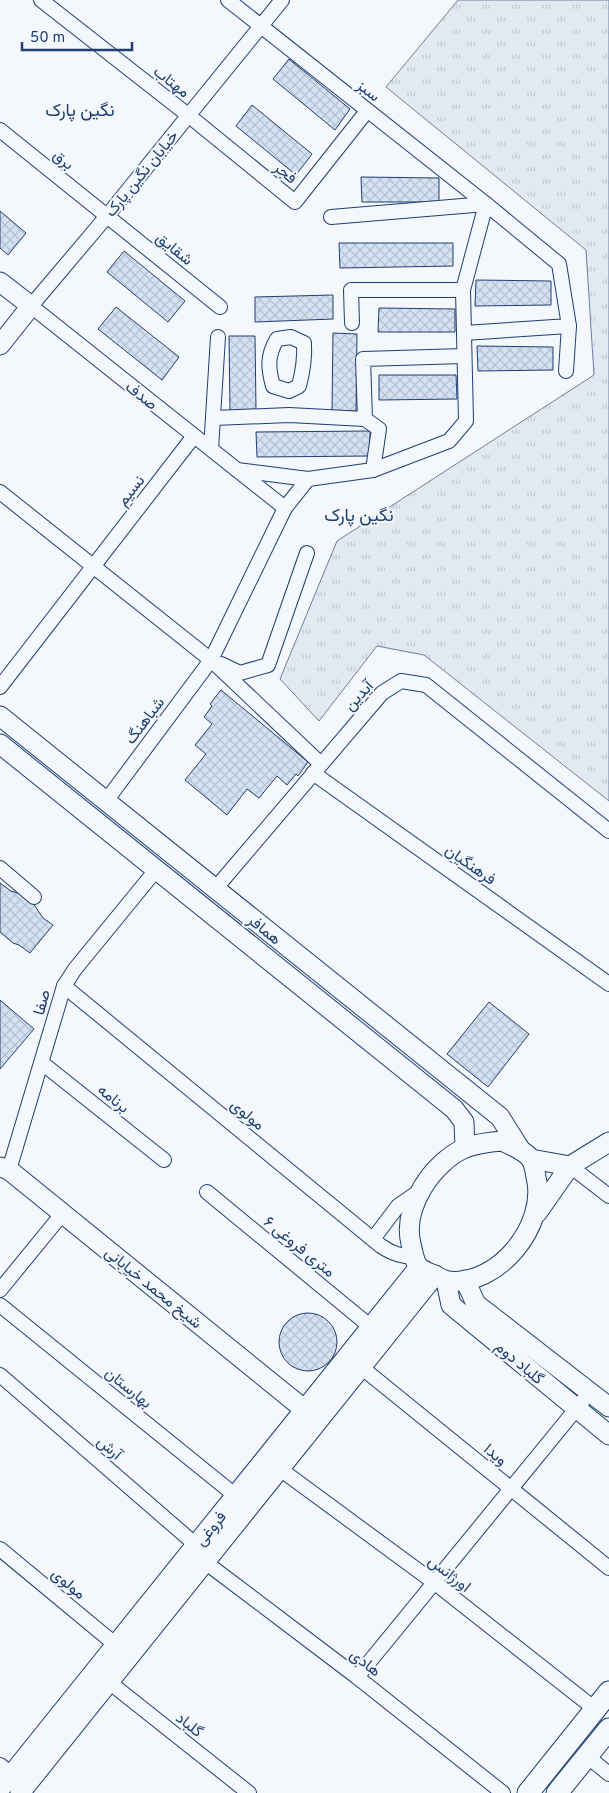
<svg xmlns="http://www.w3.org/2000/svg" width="609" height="1793" font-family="Overpass,Vazirmatn,sans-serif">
<defs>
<pattern id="park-tufts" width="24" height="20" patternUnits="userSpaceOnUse" patternTransform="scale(1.25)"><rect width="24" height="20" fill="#e3e9f0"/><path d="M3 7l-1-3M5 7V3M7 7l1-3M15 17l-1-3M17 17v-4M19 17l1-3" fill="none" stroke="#c2c9d1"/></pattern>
<pattern id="building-cross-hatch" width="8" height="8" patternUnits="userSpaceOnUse" patternTransform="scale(1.25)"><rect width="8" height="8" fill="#d5e0f0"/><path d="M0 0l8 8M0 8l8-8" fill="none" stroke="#b6c1d1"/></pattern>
</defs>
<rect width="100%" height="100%" fill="#f4f7fb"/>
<path fill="url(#park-tufts)" stroke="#687fa3" d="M458,0H609V801L424,655L377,646L319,721L280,679L337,541L594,375L586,250L386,87Z"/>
<g fill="url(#building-cross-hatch)" stroke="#1d3f73">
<path d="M289,59L350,109L335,130L273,79Z"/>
<path d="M252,105L312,154L296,175L236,126Z"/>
<path d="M361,177L439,178V202H362Z"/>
<path d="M0,211L26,233L8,255L0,248Z"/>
<path d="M339,243H453V266L340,268Z"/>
<path d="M124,251L185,301L168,322L107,272Z"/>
<path d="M476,280L551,281V305L475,306Z"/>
<path d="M333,295V319L255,322V297Z"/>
<path d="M116,307L179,357L162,380L98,329Z"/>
<path d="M379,308L455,309V332H378Z"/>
<path d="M333,333L357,334L356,411H332Z"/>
<path d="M229,336H255L256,410L230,411Z"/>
<path d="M477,346L553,347V370L478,371Z"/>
<path d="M379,375H456L457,399L379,400Z"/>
<path d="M370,431V456L257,457L256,432Z"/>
<path d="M221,690L308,762L298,776L296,774L287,785L277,776L259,798L247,789L227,815L185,780L206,754L195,745L212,724L204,717L212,706L210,704Z"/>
<path d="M0,883L11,891L21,894L33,903L43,918L53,925L30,953L19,945L13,943L0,932Z"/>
<path d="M0,1000L34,1029L0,1069Z"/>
<path d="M489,1002L529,1034L488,1087L447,1054Z"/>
<circle cx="308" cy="1342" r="29"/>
</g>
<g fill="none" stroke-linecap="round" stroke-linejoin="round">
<defs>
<g id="street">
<path d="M41,0L188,115L295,202L367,111"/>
<path d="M228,0L486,204L463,290L466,421L449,441L373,470L308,479L237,470"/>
<path d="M282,0L107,216L31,306L285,508"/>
<path d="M0,130L220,307"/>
<path d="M331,217L486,204L559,264L569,326L464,333"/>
<path d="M352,323L351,290H463"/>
<path d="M291,337L304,343C305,359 303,371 299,386L289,391L273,386C268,368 267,356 277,339Z"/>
<path d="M566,371L569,326"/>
<path d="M214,418L289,415L365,419"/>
<path d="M211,449L218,337"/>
<path d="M373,470L379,429L365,419L363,359L464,356"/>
<path d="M0,492L211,660L321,764"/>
<path d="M221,664L240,673L268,665L307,553"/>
<path d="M0,687L194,436"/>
<path d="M313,773L609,984"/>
<path d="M106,801L211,660L285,508L308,479"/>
<path d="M0,868L34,897"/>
<path d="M215,889L382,693L401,681L426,685L609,831"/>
<path d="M64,986L381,1246C393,1254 401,1256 414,1257"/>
<path d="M42,1063L164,1160"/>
<path d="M570,1166L609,1196"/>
<path d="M9,1170L64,986L75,969L156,870"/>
<path d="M207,1192L371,1327"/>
<path d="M373,1239L398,1206L421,1190"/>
<path d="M0,1290L63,1213"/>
<path d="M0,1305L236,1496"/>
<path d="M361,1367L609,1568"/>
<path d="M0,1375L196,1545"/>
<path d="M280,1469L435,1583L595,1709"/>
<path d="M0,1549L116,1645"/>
<path d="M205,1562L357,1677L503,1793"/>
<path d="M357,1677L590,1392"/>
<path d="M109,1682L249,1793"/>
<path d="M587,1756L609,1774"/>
<path d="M0,1765L12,1774"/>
</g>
<g id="secondary">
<path d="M0,282L31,306L0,345"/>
<path d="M0,716L500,1117L520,1149"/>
<path d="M0,744L454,1109L464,1122L465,1148"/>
<path d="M502,1141C512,1146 524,1150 531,1159C534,1164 535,1171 536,1177C548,1225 498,1287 448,1281C443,1280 438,1277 434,1275C430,1273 424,1271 420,1268C414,1263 413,1251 411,1244C402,1207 433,1162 465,1148C478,1143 489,1142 502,1141Z"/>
<path d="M531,1159L570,1166"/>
<path d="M0,1167L9,1170L305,1410"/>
<path d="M537,1213L570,1166L609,1142"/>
<path d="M465,1280L476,1304L609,1407"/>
<path d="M446,1281L451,1305L609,1435"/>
<path d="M0,1789L419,1267"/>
<path d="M20,1793L435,1275"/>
</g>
<g id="primary">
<path d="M528,1793L609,1692"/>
<path d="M557,1793L609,1729"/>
</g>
</defs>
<use href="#street" stroke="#1d3f73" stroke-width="16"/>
<use href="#secondary" stroke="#1d3f73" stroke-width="21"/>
<use href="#primary" stroke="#1d3f73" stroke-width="23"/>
<use href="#street" stroke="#f4f7fb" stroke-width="14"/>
<use href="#secondary" stroke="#f4f7fb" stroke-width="19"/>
<use href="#primary" stroke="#f4f7fb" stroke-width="21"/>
</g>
<g text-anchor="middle" stroke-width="4" stroke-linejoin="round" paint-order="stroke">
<g font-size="16" fill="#1d3f73" stroke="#f4f7fb">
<text transform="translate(172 81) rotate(38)" y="6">مهتاب</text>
<text transform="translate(369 90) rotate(38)" y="6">سبز</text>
<text transform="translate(64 159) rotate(39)" y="6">برق</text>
<text transform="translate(286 172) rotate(39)" y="6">فجر</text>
<text transform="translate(141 173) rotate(-51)" y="6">خیابان نگین پارک</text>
<text transform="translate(175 248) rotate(39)" y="6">شقایق</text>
<text transform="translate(142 395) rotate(38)" y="6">صدف</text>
<text transform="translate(130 490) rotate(-52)" y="6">نسیم</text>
<text transform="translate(358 695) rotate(-47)" y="6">آیدین</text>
<text transform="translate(144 720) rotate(-53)" y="6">شباهنگ</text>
<text transform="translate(471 864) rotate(35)" y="6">فرهنگیان</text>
<text transform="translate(265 929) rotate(39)" y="6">همافر</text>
<text transform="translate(41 1002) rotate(-74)" y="6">صفا</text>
<text transform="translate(114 1098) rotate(39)" y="6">برنامه</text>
<text transform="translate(248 1114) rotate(39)" y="6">مولوی</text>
<text transform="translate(300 1246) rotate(39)" y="6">۶ متری فروغی</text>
<text transform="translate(154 1287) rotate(39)" y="6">شیخ محمد خیابانی</text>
<text transform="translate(520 1362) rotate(40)" y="6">گلباد دوم</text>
<text transform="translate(129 1387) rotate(39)" y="6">بهارستان</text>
<text transform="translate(110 1447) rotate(41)" y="6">آرش</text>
<text transform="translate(496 1454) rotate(39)" y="6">ویدا</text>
<text transform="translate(210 1528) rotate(-51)" y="6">فروغى</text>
<text transform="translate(450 1573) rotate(38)" y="6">اورژانس</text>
<text transform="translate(69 1583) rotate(40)" y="6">مولوی</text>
<text transform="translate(366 1662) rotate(38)" y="6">هادی</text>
<text transform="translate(190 1724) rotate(38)" y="6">گلباد</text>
</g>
<g font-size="18" fill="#1d3f73" stroke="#f4f7fb">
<text x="80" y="116">نگین پارک</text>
<text x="359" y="521">نگین پارک</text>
</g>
</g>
<path d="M22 42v8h110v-8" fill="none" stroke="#1d3f73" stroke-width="2.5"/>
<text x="30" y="42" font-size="15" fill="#1d3f73" stroke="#f4f7fb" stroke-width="4" paint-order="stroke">50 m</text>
</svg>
